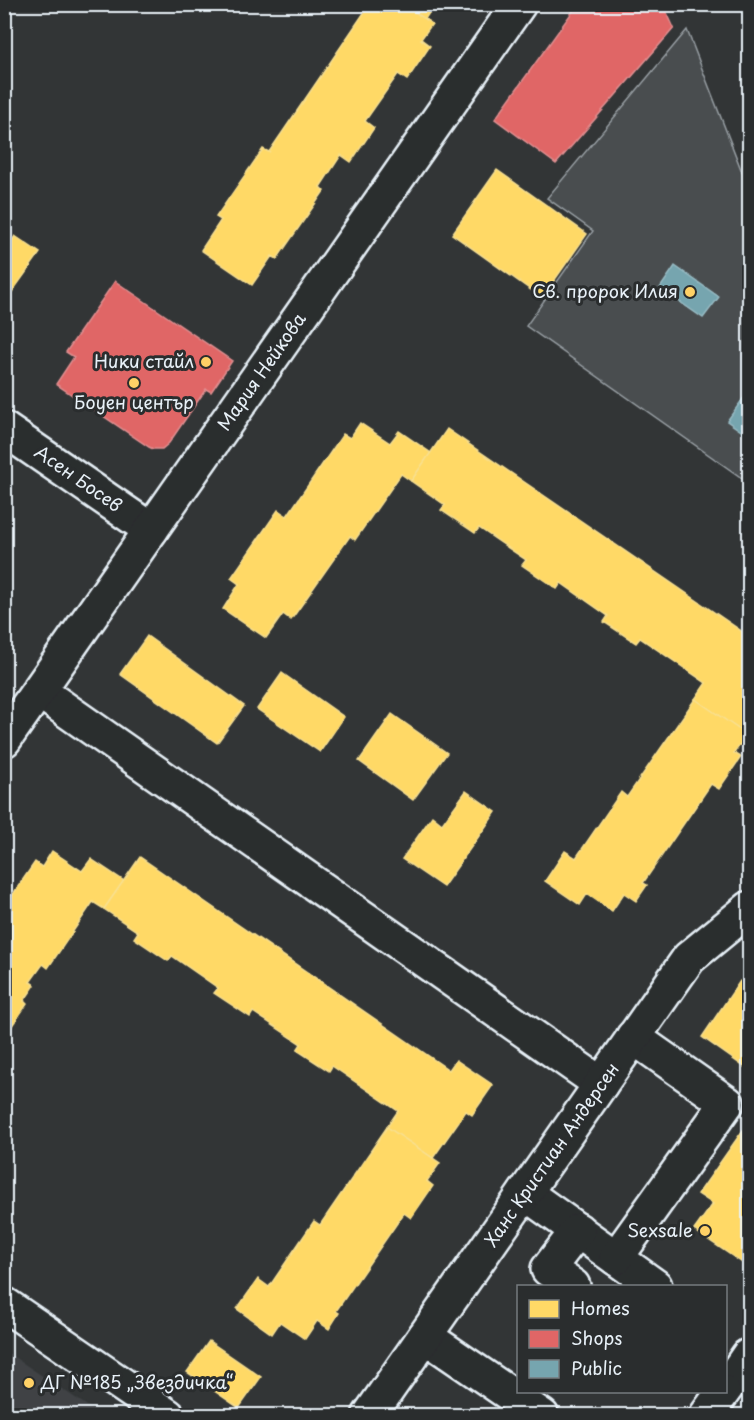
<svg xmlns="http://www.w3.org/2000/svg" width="754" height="1420" font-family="'Playpen Sans',sans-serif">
<rect width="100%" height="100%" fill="#323536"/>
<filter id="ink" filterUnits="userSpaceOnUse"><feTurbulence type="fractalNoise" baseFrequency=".0167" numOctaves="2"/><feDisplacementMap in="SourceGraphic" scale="12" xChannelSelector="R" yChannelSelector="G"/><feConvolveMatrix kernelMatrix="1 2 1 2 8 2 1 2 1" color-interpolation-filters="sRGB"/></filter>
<g filter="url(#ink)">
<path fill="#3f4244" d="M5,1351L101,1415H5Z"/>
<path fill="#494d4f" stroke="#989fa4" stroke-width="1.5" d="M687,30L749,190V483L526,326L593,231L547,198Z"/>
<g fill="#ffd966" stroke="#f8e092" stroke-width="1.5">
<path d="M370,4H404L432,24L421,39L430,46L407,80L398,74L365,121L374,128L351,162L341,155L320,187L324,191L277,259L272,256L252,285L201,250L221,220L216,217L263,149L269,152Z"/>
<path d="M404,4H435L425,19Z"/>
<path d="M497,170L587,234L542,298L452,234Z"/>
<path d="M15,236L40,253L12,292L4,286V252Z"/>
<path d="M360,423L390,443L399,431L431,453L411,481L401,474L355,540L350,536L291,620L283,614L266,638L223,609L239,584L231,578L278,510L287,516L343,434L350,438Z"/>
<path d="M447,429L750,637V717L740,731L695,699L706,683L640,638L636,643L604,622L608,616L561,583L557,589L522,565L526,560L479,528L475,533L441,510L445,505L411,481Z"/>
<path d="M147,636L244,706L217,743L120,674Z"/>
<path d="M282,673L344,717L320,752L257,709Z"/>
<path d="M695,699L747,735L734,753L741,757L719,789L711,784L643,883L647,885L636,901L624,893L612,911L587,894L580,905L545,881L565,851L576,858L621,792L627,797Z"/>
<path d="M392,714L447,753L413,800L359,761Z"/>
<path d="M466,791L496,812L443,887L402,859L432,816L442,824Z"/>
<path d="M52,851L82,871L91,859L124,881L104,909L93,902L48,968L43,964L30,982L35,985L24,1001L27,1004L4,1037V907L35,862L42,867Z"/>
<path d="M140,857L449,1070L456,1060L493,1085L472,1115L466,1111L433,1158L387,1127L398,1111L332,1066L329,1071L297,1050L301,1044L253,1012L250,1017L214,993L218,988L172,956L168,961L134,938L138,932L104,909Z"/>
<path d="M740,981L750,988V1071L702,1037Z"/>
<path d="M387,1127L440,1163L427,1181L433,1186L411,1218L404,1213L336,1311L339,1313L329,1329L317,1321L305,1339L280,1322L272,1334L237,1309L258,1279L269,1287L314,1221L320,1225Z"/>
<path d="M743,1130L750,1134V1268L694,1230L713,1204L698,1194Z"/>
<path d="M209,1341L261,1377L239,1408L187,1372Z"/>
</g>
<g fill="#e06666" stroke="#e29092" stroke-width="1.5">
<path d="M578,4H663L674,28L556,164L495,119Z"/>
<path d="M115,281L232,361L211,392L206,389L169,443L162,449H153L149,447L56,384L74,357L66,352Z"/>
</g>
<g fill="#76a5af" stroke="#98bcc5" stroke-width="1.5">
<path d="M675,266L719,297L703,318L660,288Z"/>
<path d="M750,389V437L727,421Z"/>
</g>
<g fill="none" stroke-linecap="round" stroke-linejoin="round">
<defs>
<g id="minor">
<path d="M4,429L151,530"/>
<path d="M39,691L601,1084"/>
<path d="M4,740L519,4"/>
<path d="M525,1193L655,1286"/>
<path d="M616,1258L727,1103L633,1037"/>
<path d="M573,1286L548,1269L578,1230"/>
<path d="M4,1304L168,1416"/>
<path d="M425,1336L542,1416"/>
<path d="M726,1388L748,1356H750"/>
<path d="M369,1416L689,958L750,908"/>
<path d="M706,1416L723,1392"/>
</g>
</defs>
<use href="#minor" stroke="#e8f1f8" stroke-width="38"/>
<use href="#minor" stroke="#2a2d2e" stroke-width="33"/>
</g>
</g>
<g fill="#ffd166" stroke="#2a2d2e" stroke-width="2">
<circle cx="690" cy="292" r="6"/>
<circle cx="206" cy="362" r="6"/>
<circle cx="134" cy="383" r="6"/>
<circle cx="705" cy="1231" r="6"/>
<circle cx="29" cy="1383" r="6"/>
</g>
<g text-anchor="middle" stroke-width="6" stroke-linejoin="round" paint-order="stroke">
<g font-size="18" fill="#e8f1f8" stroke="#2a2d2e" text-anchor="end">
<text x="678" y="298">Св. пророк Илия</text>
<text x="194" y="368">Ники стайл</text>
<text x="134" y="409" text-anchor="middle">Боуен център</text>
<text x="693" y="1237">Sexsale</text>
<text x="41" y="1389" text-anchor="start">ДГ №185 „Звездичка“</text>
</g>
<g font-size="18" fill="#e8f1f8" stroke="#2a2d2e">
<text transform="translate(262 372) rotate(-55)" y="6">Мария Нейкова</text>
<text transform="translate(78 479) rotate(35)" y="6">Асен Босев</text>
<text transform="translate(552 1155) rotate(-55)" y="6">Ханс Кристиан Андерсен</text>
</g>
</g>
<rect width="754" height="1420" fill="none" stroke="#2a2d2e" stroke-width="24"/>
<rect x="12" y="12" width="730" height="1396" fill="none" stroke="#e8f1f8" stroke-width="2" filter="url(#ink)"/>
<rect x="517" y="1285" width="210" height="108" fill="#2a2d2e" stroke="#767b7f" stroke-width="1.5"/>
<rect x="529" y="1300" width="30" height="18" fill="#ffd966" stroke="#767b7f" stroke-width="1.5"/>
<text x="571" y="1315" font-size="18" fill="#e8f1f8">Homes</text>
<rect x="529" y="1330" width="30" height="18" fill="#e06666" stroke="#767b7f" stroke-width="1.5"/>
<text x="571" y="1345" font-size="18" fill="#e8f1f8">Shops</text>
<rect x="529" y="1360" width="30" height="18" fill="#76a5af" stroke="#767b7f" stroke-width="1.5"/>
<text x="571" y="1375" font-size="18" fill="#e8f1f8">Public</text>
</svg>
